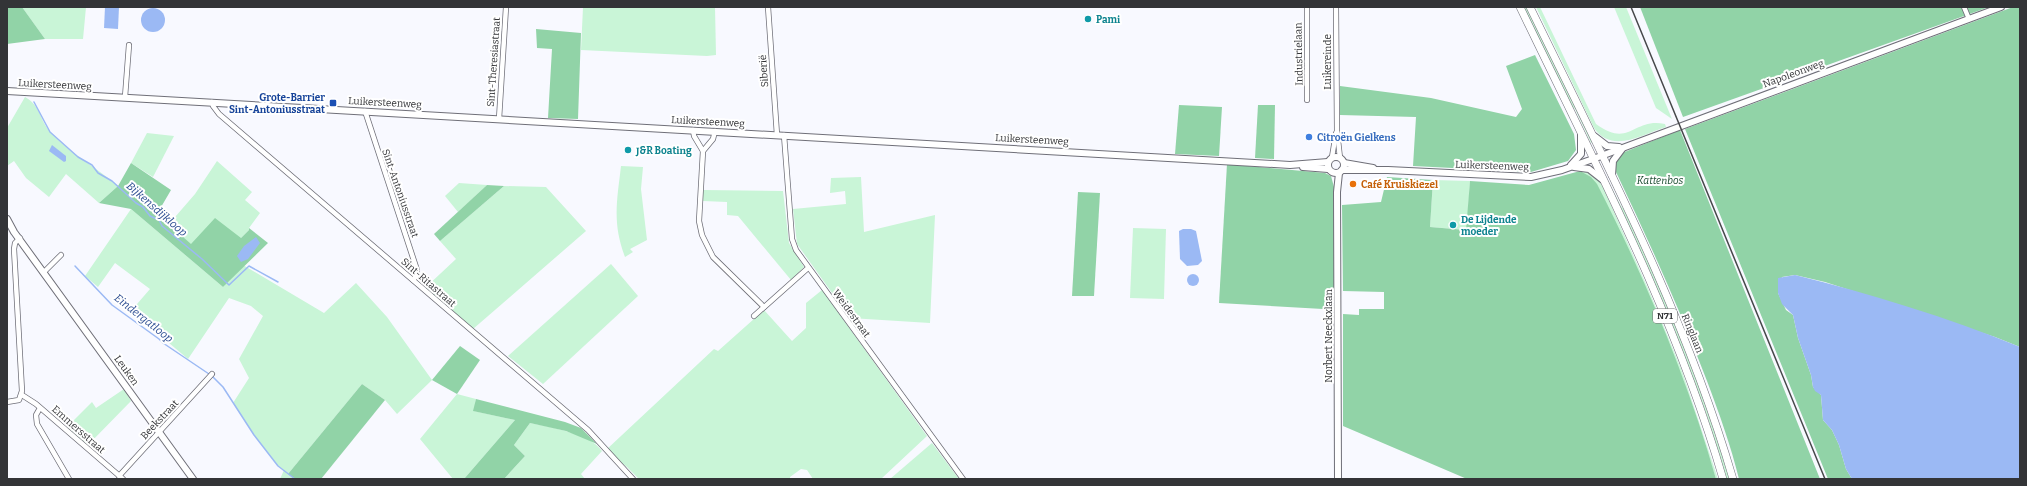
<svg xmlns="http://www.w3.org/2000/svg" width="2027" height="486" font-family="Bitter,serif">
<rect width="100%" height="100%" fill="#f8f9ff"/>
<g fill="#c9f5d7">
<path d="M22,7H86L83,39H45Z"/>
<path d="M583,7H715L716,55L707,56L581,50Z"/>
<path d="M1522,7H1527L1593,142L1591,143L1575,109L1570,105Z"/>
<path d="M1536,7H1540L1596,124C1630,149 1633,117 1665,124L1666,127C1641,135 1612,154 1594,128Z"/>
<path d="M1614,7H1626L1672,119L1656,108Z"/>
<path d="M25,97C41,106 39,120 51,133C71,154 96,167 118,186L99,203L66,174L49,197L26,178L14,161L7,166V128Z"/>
<path d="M147,133L174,136L153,177L131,163Z"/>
<path d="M217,161L252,192L245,200L260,213L249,228V230L241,238L191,245L169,224L195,194Z"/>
<path d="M621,166L643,167L641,189L647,240L630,249L633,252L625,257C612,223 617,201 621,166Z"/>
<path d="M1584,170L1599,181L1603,187L1650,293L1682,371L1718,479H1716L1683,379L1580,171Z"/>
<path d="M1603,171L1621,206L1627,213L1676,325L1708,411L1730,479H1726L1707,416L1673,327Z"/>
<path d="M861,177L864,232L935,215L930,323L850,318L797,244L793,209L846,204L845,191L830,193L831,178Z"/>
<path d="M1433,180L1470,181L1467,230L1430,227Z"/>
<path d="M459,183L487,185L458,212L445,196Z"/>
<path d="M504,186L546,187L586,231L473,329L425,288L456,259L440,241Z"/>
<path d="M703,190L783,191L789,243L804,267L791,280L738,216L727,215V202L703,201Z"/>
<path d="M131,209L223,287L243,265L324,313L356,283L387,317L432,380L397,414L385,400L362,384L288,474L295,479H280L284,470L278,466L254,435L233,403L249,378L239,359L263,316L251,306L229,298L188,359L131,311L150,289L115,263L98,287L85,276Z"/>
<path d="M1133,228L1166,229L1164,299L1130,298Z"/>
<path d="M611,264L638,296L543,384L508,356Z"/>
<path d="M822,290L927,436L881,479H813L807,470L801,469L790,477V479H639L627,467L606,450L714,349L718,351L764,310L792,341L806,328V303Z"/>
<path d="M124,389L131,401L88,445L67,427L92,402L96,408Z"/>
<path d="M457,394L476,399L474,411L515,420L464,479H453L420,439Z"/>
<path d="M530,423C550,427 591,434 602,451L581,474L585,479H504L525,456L514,445Z"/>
<path d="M932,443L959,479H890Z"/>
</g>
<g fill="#91d3a7">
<path d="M7,7H22L45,39L7,44Z"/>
<path d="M1640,7H1989L1683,117Z"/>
<path d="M2013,7H2020V347L1995,337L1825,282L1795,275L1782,277L1778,293L1786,310L1793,315L1798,338L1811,375L1813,387L1821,395L1823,420L1832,430L1839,445L1846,469L1852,479H1828L1685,129Z"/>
<path d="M536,29L581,33L578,119L548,118L552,49L537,48Z"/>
<path d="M1535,55L1574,134L1576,150L1568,161L1531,172L1413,166L1416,117L1340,115V86L1431,98L1516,117L1522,109L1506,66Z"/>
<path d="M1179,105L1222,107L1219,156L1175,154Z"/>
<path d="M1258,105H1275L1274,159L1255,158Z"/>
<path d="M1680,130L1820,479H1739C1731,446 1719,413 1707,381C1680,310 1649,241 1616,172V161L1622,153Z"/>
<path d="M131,163L171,190L157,214L191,244L215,218L241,238L249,230V228L268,243L223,287L131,209L99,203L118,186Z"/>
<path d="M1227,164L1325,173L1331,176L1334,187V295L1323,309L1219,303Z"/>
<path d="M1580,171L1591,177L1597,184C1645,278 1687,377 1716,479H1467L1343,426V314L1359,315V309H1384V292L1343,291L1342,205L1381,202L1387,177L1433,180L1430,227L1466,230L1470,181L1529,185Z"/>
<path d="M487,185L504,186L440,241L434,234Z"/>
<path d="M1078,192L1100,193L1094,296H1072Z"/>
<path d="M460,346L480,360L457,394L432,380Z"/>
<path d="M362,384L385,400L321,479H295L288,474Z"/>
<path d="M476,399L565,422L581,428L597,444L566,431L530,423L514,445L525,456L504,479H464L515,420L473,411Z"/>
</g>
<g fill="#9bb9f4">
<path d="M105,7H119L118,29L104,28Z"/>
<circle cx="153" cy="20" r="12"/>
<path d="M52,145L66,156V161L64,162L49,151Z"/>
<path d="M1183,229H1191L1196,231L1202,261L1198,265L1187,266L1180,259L1179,231Z"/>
<path d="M256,237L260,243L248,259L241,262L237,256L244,246Z"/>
<circle cx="1193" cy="280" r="6"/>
<path d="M1795,275C1871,294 1947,317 2020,347V479H1852L1846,469L1839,445L1832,430L1823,420L1821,395L1815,391L1813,387L1811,375L1798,338L1793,315L1782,304L1778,293V278Z"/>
</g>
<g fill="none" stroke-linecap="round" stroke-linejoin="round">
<g stroke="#9bb9f4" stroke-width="1.5">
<path d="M34,102L50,132L78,157L92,165L98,173L112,181L136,203L143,207L150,216L159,220L162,226L202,259L229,285L249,266L278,282"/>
<path d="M75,266L112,305L159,339L163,343L209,374"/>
<path d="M212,376L223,387L254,435L278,466L295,479"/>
</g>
<defs>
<g id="minor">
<path d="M768,7L777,135"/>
<path d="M1307,7V100"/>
<path d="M1336,7L1337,131L1340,158"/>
<path d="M1964,7L1969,19"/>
<path d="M125,97L129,45"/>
<path d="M212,102L213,106L219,114L588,430L633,479"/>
<path d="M365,111L417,270V275L413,280"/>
<path d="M499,119L506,7"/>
<path d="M693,130L694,136L703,151"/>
<path d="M715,131L713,139L703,151L699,221L702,235L713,257L764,307"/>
<path d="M784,135L792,239L796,250L963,479"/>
<path d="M1332,157L1336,133"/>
<path d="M44,272L61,255"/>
<path d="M754,316L808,268"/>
<path d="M22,395L36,404L123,479"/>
<path d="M7,402L19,400L22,391L14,249L15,243L20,238"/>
<path d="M40,408L36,415L37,424L69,479"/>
<path d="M119,476L212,374"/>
</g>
<g id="major">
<path d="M7,91L1290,165L1328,162"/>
<path d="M1594,136L1607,146L1619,147"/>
<circle cx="1336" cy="165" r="8"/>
<path d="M1344,163L1373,168"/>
<path d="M1571,165L1581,154V134"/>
<path d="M1303,167L1328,169"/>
<path d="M1574,167L1589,169L1603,180"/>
<path d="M1342,170H1388L1531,177L1562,170L1593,159L2001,7"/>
<path d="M1612,175L1613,161L1622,149"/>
<path d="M7,219L14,232L193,479"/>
<path d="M1338,479L1337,192L1339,173"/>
</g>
<g id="highway">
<path d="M1520,7C1594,161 1675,314 1723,479"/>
<path d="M1530,7C1605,161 1685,314 1733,479"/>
</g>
</defs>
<use href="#minor" stroke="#6f6f78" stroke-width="6"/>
<use href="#major" stroke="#6f6f78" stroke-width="8"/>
<use href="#highway" stroke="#6f6f78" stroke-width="8"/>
<use href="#minor" stroke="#fff" stroke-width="4.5"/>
<use href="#major" stroke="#fff" stroke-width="6"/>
<use href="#highway" stroke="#fff" stroke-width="7"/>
<path stroke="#47484b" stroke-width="1.5" d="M1631,7L1825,479"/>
</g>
<g fill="#0f9aa8" stroke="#fff" stroke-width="1.5">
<circle cx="1088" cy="19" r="4"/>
<circle cx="628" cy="150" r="4"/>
<circle cx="1453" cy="225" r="4"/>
</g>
<rect fill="#1a4fb4" stroke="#fff" stroke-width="1.5" x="329" y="99" width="8" height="8" rx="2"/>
<circle fill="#3f7fe0" stroke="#fff" stroke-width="1.5" cx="1309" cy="137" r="4"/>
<circle fill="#e8710a" stroke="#fff" stroke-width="1.5" cx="1353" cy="184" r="4"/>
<g text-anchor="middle" stroke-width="4" stroke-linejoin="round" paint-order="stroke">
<rect fill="#fff" stroke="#707173" stroke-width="1" x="1653" y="309" width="24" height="14" rx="3"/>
<g font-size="9" font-weight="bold" fill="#333437">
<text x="1665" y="319">N71</text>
</g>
<g font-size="10" font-weight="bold" fill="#0d838f" stroke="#fff" text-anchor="start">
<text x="1096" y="23">Pami</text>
<text x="636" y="154">J&amp;R Boating</text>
<text x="1461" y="223">De Lijdende<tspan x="1461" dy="12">moeder</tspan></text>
</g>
<g font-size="10" fill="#333437" stroke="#fff">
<text transform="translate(1298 54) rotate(-91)" y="4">Industrielaan</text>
<text transform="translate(493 62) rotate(-86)" y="4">Sint-Theresiastraat</text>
<text transform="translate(1327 62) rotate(-90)" y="4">Luikereinde</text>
<text transform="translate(763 71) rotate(-94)" y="4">Siberië</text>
<text transform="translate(1793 73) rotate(-20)" y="4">Napoleonweg</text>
<text transform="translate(55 84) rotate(3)" y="4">Luikersteenweg</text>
<text transform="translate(385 102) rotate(3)" y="4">Luikersteenweg</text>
<text transform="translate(708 121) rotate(3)" y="4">Luikersteenweg</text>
<text transform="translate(1032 139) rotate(3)" y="4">Luikersteenweg</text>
<text transform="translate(1492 165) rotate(2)" y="4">Luikersteenweg</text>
<text transform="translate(401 193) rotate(71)" y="4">Sint-Antoniusstraat</text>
<text transform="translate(429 282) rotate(41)" y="4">Sint-Ritastraat</text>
<text transform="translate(852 313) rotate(54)" y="4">Weidestraat</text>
<text transform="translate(1693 333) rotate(68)" y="4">Ringlaan</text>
<text transform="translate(1328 336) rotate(-90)" y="4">Norbert Neeckxlaan</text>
<text transform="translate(127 370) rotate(54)" y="4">Leuken</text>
<text transform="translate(159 419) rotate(-47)" y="4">Beekstraat</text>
<text transform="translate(79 429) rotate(41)" y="4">Emmersstraat</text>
</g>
<g font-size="10" font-weight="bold" fill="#164399" stroke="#fff" text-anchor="end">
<text x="325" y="101">Grote-Barrier<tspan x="325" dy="12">Sint-Antoniusstraat</tspan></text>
</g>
<g font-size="10" font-weight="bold" fill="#366cbe" stroke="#fff" text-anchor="start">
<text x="1317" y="141">Citroën Gielkens</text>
</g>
<g font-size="10" font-style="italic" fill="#17482c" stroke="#fff">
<text x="1660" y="184">Kattenbos</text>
</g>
<g font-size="10" font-weight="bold" fill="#c56008" stroke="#fff" text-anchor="start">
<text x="1361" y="188">Café Kruiskiezel</text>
</g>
<g font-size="11" font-style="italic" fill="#2a4b90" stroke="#fff">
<text transform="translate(157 209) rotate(41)" y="4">Bijkensdijkloop</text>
<text transform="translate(144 318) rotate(38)" y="4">Eindergatloop</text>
</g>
</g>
<rect width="2027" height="486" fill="none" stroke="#333437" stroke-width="16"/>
</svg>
